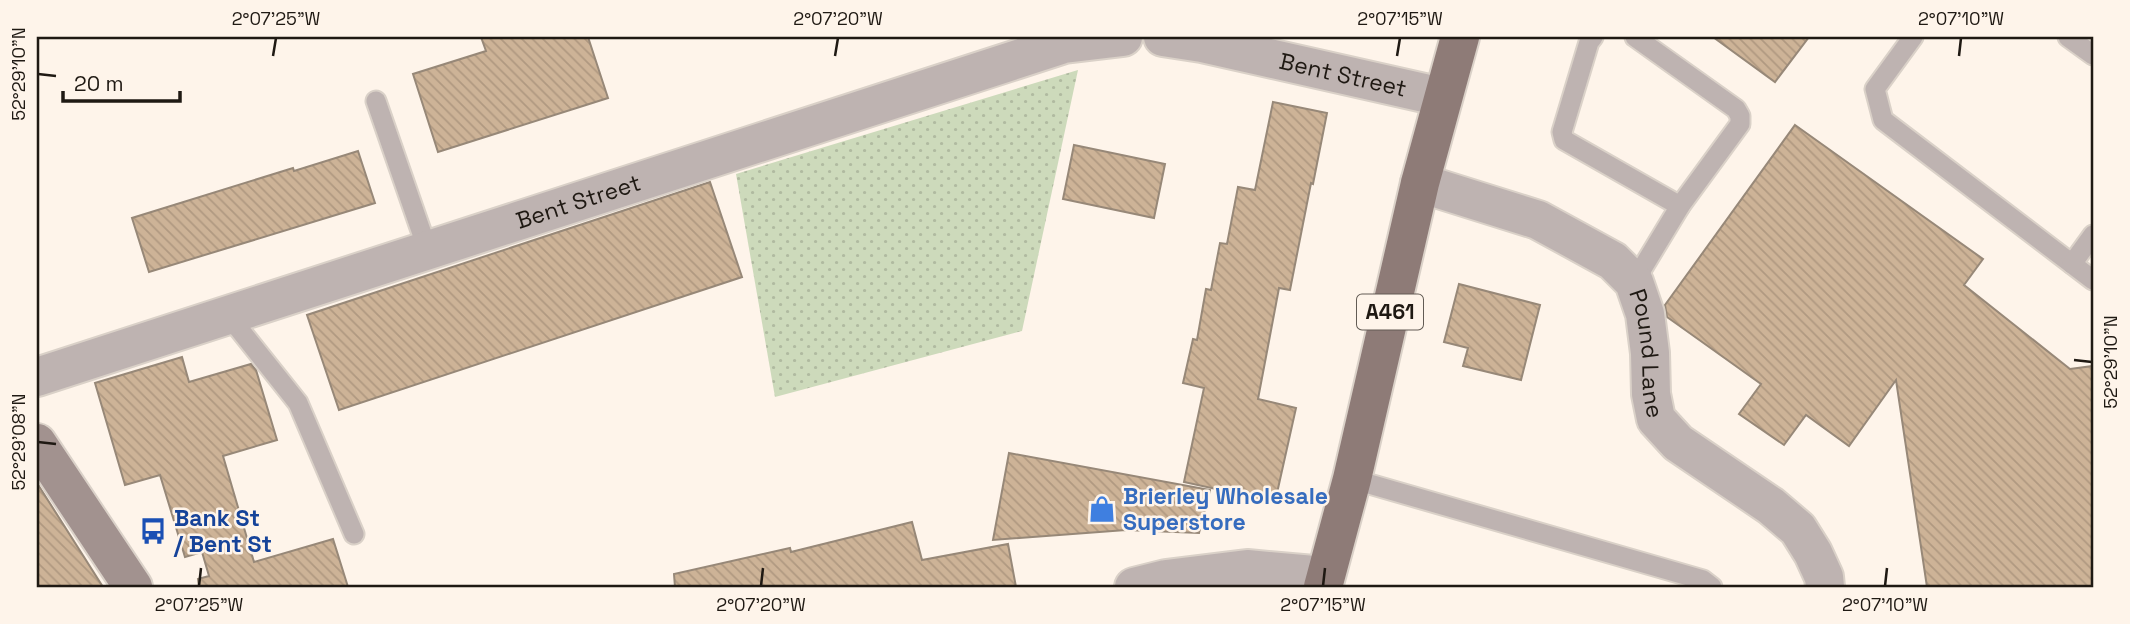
<svg xmlns="http://www.w3.org/2000/svg" width="2130" height="624" font-family="'Space Grotesk',sans-serif">
<defs>
<pattern id="grass-dots" width="8" height="8" patternUnits="userSpaceOnUse" patternTransform="scale(1.75)"><rect width="8" height="8" fill="#cddabb"/><path d="M2 2h.1M6 6h.1" fill="none" stroke="#b0baa0" stroke-width="1.8" stroke-linecap="round"/></pattern>
<pattern id="building-back-hatch" width="6" height="6" patternUnits="userSpaceOnUse" patternTransform="scale(1.75)"><rect width="6" height="6" fill="#cdb397"/><path d="M-1 5l2 2M0 0l6 6M5-1l2 2" fill="none" stroke="#b09981"/></pattern>
</defs>
<rect width="100%" height="100%" fill="#fef4ea"/>
<path fill="url(#grass-dots)" d="M1078,70L1022,331L775,397L736,174Z"/>
<g fill="url(#building-back-hatch)" stroke="#978878" stroke-width="2">
<path d="M481,37H588L608,98L438,152L413,74L486,51Z"/>
<path d="M1713,37H1809L1775,82Z"/>
<path d="M1273,102L1327,113L1313,184L1311,183L1290,290L1279,288L1258,399L1296,408L1275,502L1184,482L1204,388L1183,383L1193,339L1197,340L1206,289L1211,290L1220,243L1227,244L1238,187L1255,190Z"/>
<path d="M1795,125L1983,259L1964,285L2070,369L2093,366V587H1927L1896,380L1849,446L1806,415L1784,445L1739,414L1761,384L1667,317L1665,305Z"/>
<path d="M1074,145L1165,164L1154,218L1063,199Z"/>
<path d="M358,151L375,203L149,272L132,218L293,168L294,171Z"/>
<path d="M710,182L742,277L339,410L307,315Z"/>
<path d="M1459,284L1540,305L1521,380L1463,366L1468,348L1444,342Z"/>
<path d="M182,357L189,382L251,364L256,370L277,440L223,456L254,562L333,539L348,587H199L198,579L209,576L202,552L185,557L160,475L125,485L95,383Z"/>
<path d="M1009,453L1210,490L1199,533L1126,530L993,540Z"/>
<path d="M37,483L103,587H37Z"/>
<path d="M912,522L922,560L1008,544L1016,587H675L674,574L790,548L791,552Z"/>
</g>
<g fill="none" stroke-linecap="round" stroke-linejoin="round">
<defs>
<g id="lane">
<path d="M1593,37L1589,42L1562,132L1564,140L1680,206"/>
<path d="M1913,37L1875,89L1883,120L2093,280"/>
<path d="M2068,37L2093,55"/>
<path d="M376,101L428,251"/>
<path d="M2072,264L2093,235"/>
<path d="M1634,282L1680,206L1740,124V116L1736,109L1635,37"/>
<path d="M228,315L298,403L354,534"/>
<path d="M1352,479L1703,580L1712,587"/>
</g>
<g id="street">
<path id="s1" d="M1163,37L1202,43L1442,97"/>
<path id="s2" d="M1420,183L1538,220L1613,261L1634,282L1645,314L1650,353L1651,394L1656,419L1678,443L1771,506L1798,529L1813,553L1824,577L1825,587"/>
<path id="s3" d="M37,377L1064,44L1123,37"/>
<path d="M1134,587L1166,579L1247,569L1325,576"/>
</g>
<path id="secondary" d="M37,443L133,587"/>
<path id="primary" d="M1323,587L1352,479L1420,183L1460,37"/>
</defs>
<use href="#lane" stroke="#dad1c8" stroke-width="23"/>
<use href="#street" stroke="#dad1c8" stroke-width="42"/>
<use href="#secondary" stroke="#dad1c8" stroke-width="42"/>
<use href="#primary" stroke="#dad1c8" stroke-width="42"/>
<use href="#lane" stroke="#beb3b1" stroke-width="19"/>
<use href="#street" stroke="#beb3b1" stroke-width="38"/>
<use href="#secondary" stroke="#a2928f" stroke-width="38"/>
<use href="#primary" stroke="#8e7b77" stroke-width="38"/>
</g>
<path fill="none" stroke="#1f1913" stroke-width="2.5" d="M273,56L276,38M835,56L838,38M1397,56L1400,38M1959,56L1961,38M38,74L56,76M2074,360L2092,362M38,442L56,444M199,586L201,568M761,586L763,568M1323,586L1325,568M1885,586L1887,568"/>
<defs>
<symbol id="shop-bare" viewBox="-9 -9 18 18"><path d="M-5-2.5h2.3a2.7 3.5 0 0 1 5.4 0H5L5.5 6h-11ZM-1.5-2.5h3a1.5 2.3 0 0 0-3 0Z" fill="#3f7fe0" stroke="#fef4ea" stroke-width="2.5" paint-order="stroke"/></symbol>
<symbol id="bus-bare" viewBox="-9 -9 18 18"><path d="M-5-6H5V4H4V6H2V4H-2V6H-4V4H-5ZM-3.5-4V0h7V-4ZM-3.5 1.2v1.5H-2V1.2ZM2 1.2v1.5H3.5V1.2Z" fill="#1a4fb4" stroke="#fef4ea" stroke-width="2.5" paint-order="stroke"/></symbol>
</defs>
<g fill-rule="evenodd">
<use href="#shop-bare" x="1083" y="490" width="38" height="38"/>
<use href="#bus-bare" x="134" y="512" width="38" height="38"/>
</g>
<g text-anchor="middle" stroke-width="5" stroke-linejoin="round" paint-order="stroke">
<rect fill="#fef4ea" stroke="#625b54" stroke-width="2" x="1357" y="294.5" width="66" height="35" rx="5"/>
<g font-size="21" font-weight="bold" fill="#1f1913">
<text x="1390" y="319">A461</text>
</g>
<g font-size="23" fill="#1f1913" stroke="#fef4ea">
<text dy="8" stroke="none"><textPath href="#s1" startOffset="184">Bent Street</textPath></text>
<text dy="8" stroke="none"><textPath href="#s3" startOffset="569">Bent Street</textPath></text>
<text dy="8" stroke="none"><textPath href="#s2" startOffset="312">Pound Lane</textPath></text>
</g>
<g font-size="23" font-weight="bold" fill="#366cbe" stroke="#fef4ea" text-anchor="start">
<text x="1123" y="504">Brierley Wholesale<tspan x="1123" dy="26">Superstore</tspan></text>
</g>
<g font-size="23" font-weight="bold" fill="#164399" stroke="#fef4ea" text-anchor="start">
<text x="174" y="526">Bank St<tspan x="174" dy="26">/ Bent St</tspan></text>
</g>
</g>
<rect width="2130" height="624" fill="none" stroke="#fef4ea" stroke-width="77"/>
<path d="M63 91v10h117v-10" fill="none" stroke="#1f1913" stroke-width="3.5"/>
<text x="74" y="91" font-size="21" fill="#1f1913" stroke="#fef4ea" stroke-width="5" paint-order="stroke">20 m</text>
<rect x="38" y="38" width="2054" height="548" fill="none" stroke="#1f1913" stroke-width="2.5"/>
<g font-size="18" text-anchor="middle" fill="#1f1913">
<text x="276" y="25">2°07'25"W</text>
<text x="838" y="25">2°07'20"W</text>
<text x="1400" y="25">2°07'15"W</text>
<text x="1961" y="25">2°07'10"W</text>
<text transform="translate(19 74) rotate(-90)" y="6">52°29'10"N</text>
<text transform="translate(2111 362) rotate(-90)" y="6">52°29'10"N</text>
<text transform="translate(19 442) rotate(-90)" y="6">52°29'08"N</text>
<text x="199" y="611">2°07'25"W</text>
<text x="761" y="611">2°07'20"W</text>
<text x="1323" y="611">2°07'15"W</text>
<text x="1885" y="611">2°07'10"W</text>
</g>
</svg>
